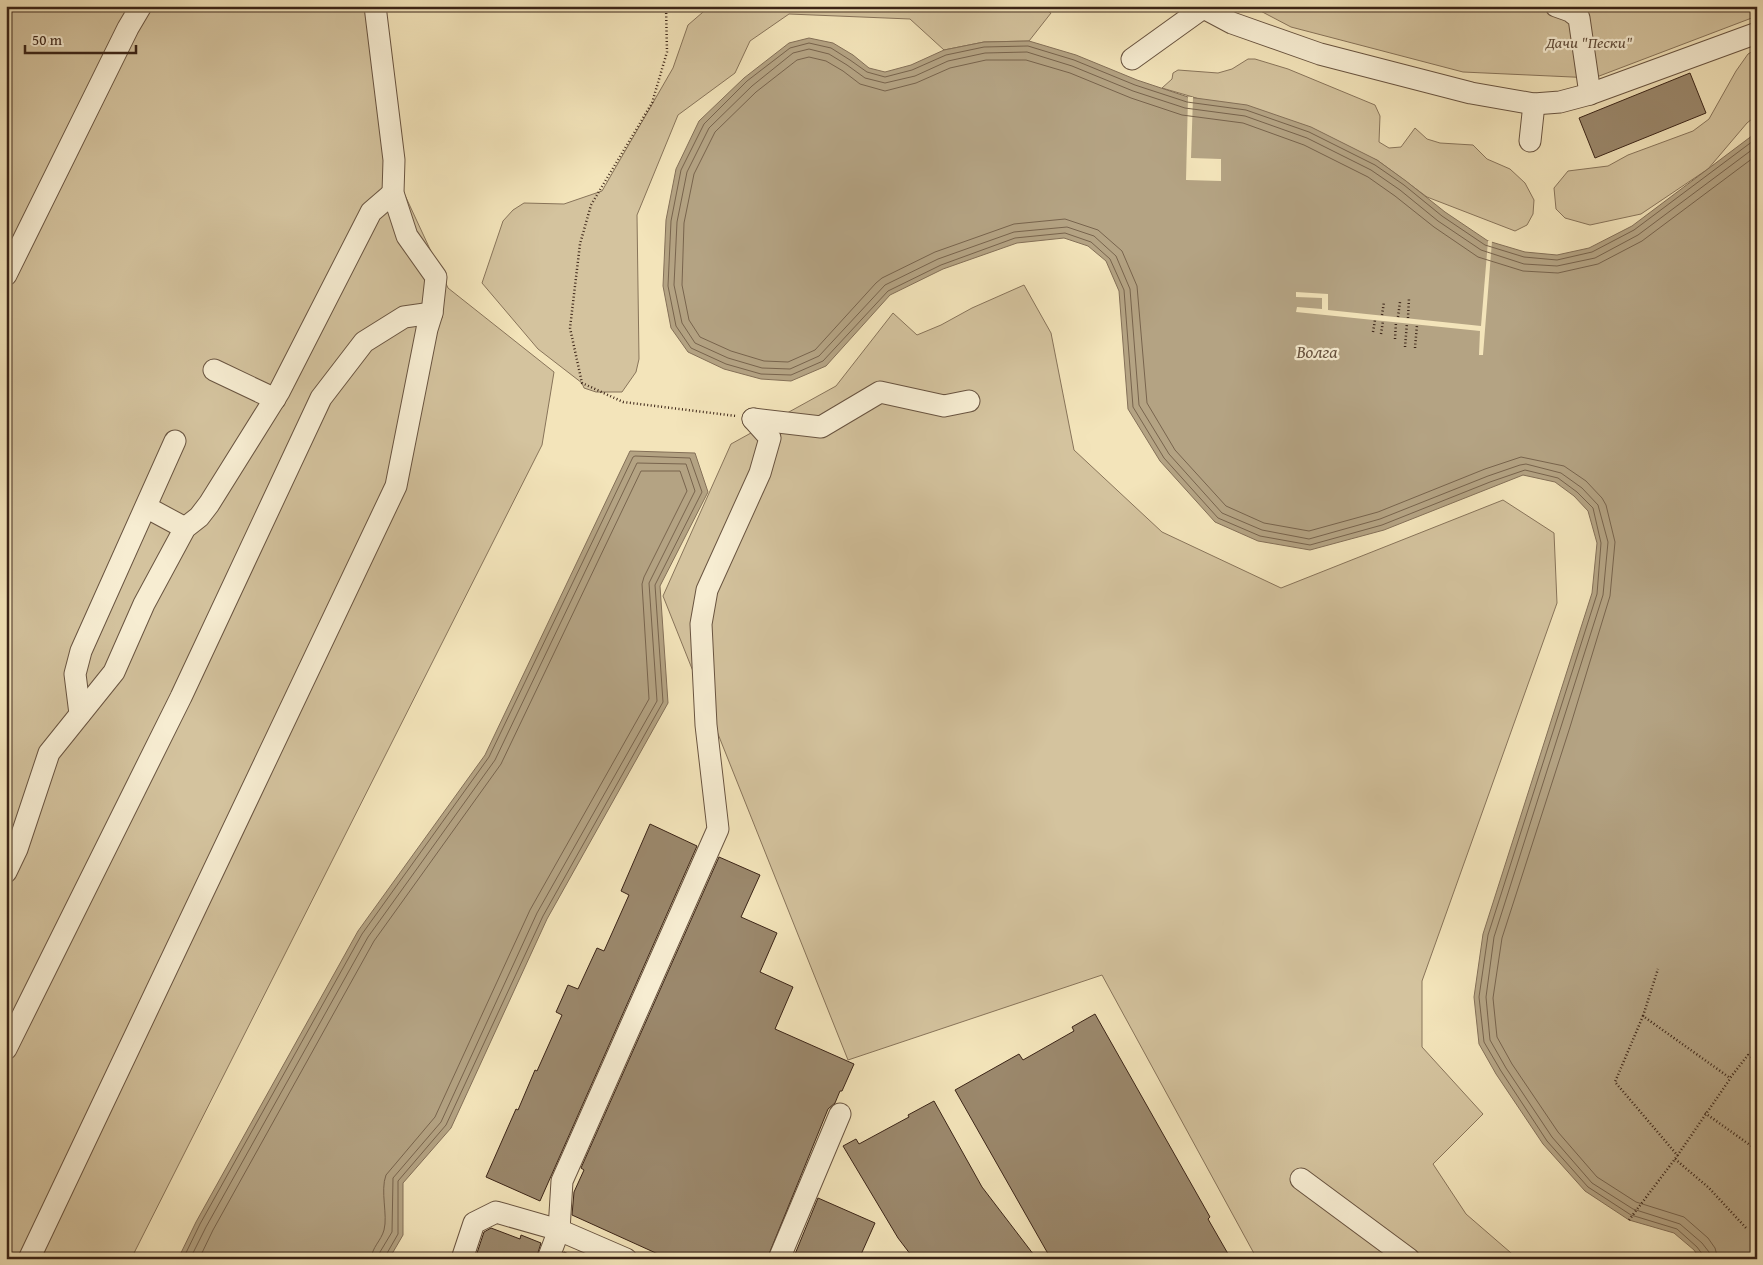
<svg xmlns="http://www.w3.org/2000/svg" width="1763" height="1265" font-family="'Gentium Book Plus',serif">
<rect width="100%" height="100%" fill="#f3e4ba"/>
<filter id="stains"><feTurbulence type="fractalNoise" baseFrequency=".004" numOctaves="4"/><feColorMatrix values="0 0 0 0 .2 0 0 0 0 .09 0 0 0 0 .02 0 0 0 .5 -.17"/></filter>
<radialGradient id="worn" r=".72"><stop offset=".6" stop-color="#630" stop-opacity="0"/><stop offset="1" stop-color="#630" stop-opacity=".3"/></radialGradient>
<g fill="#d4c39e" stroke="#88745a">
<path d="M6,6H375L403,191L448,288L554,372L542,445L131,1259H6Z"/>
<path d="M710,6H995L1005,9L1009,6H1039L1051,13L1029,41L984,42L944,50L910,19L789,14L750,41L735,73L678,115L637,215L639,359L636,372L622,392H596L584,388L582,383L538,349L482,283L503,221L513,210L524,203L564,204L602,191L673,68L688,25Z"/>
<path d="M1251,6H1757V16L1594,78L1463,72L1291,27Z"/>
<path d="M1755,50H1757V115L1747,123L1708,169L1641,214L1590,225L1565,218L1556,209L1554,188L1568,171L1608,166L1628,155L1693,131L1709,119L1736,71L1748,54Z"/>
<path d="M1248,59H1255L1288,69L1375,105L1380,116L1379,142L1389,148L1401,147L1415,128L1427,139L1440,143L1473,145L1487,159L1510,169L1525,183L1534,200L1533,214L1527,225L1515,231L1427,197L1377,160L1193,97L1162,88L1172,79L1173,73L1178,70L1218,73L1232,69Z"/>
<path d="M1024,285L1051,333L1074,450L1162,532L1281,588L1503,500L1554,533L1557,603L1422,981V1047L1483,1114L1433,1164L1466,1214L1518,1259H1257L1102,975L848,1060L663,596L731,444L836,386L893,313L917,335L941,325L972,308Z"/>
</g>
<g fill="#b4a383" stroke="#847058">
<path d="M809,38L833,43L853,55L869,68L885,72L911,65L944,50L984,42L1029,41L1076,55L1137,80L1188,97L1247,105L1311,127L1377,160L1406,181L1445,212L1488,241L1525,252L1557,255L1589,248L1632,226L1757,132V1259H1700L1694,1250L1674,1233L1629,1220L1585,1191L1543,1144L1496,1074L1479,1044L1474,997L1483,934L1592,593L1597,543L1588,511L1574,496L1555,482L1523,475L1384,530L1310,550L1258,541L1215,522L1160,461L1128,409L1119,291L1106,261L1088,246L1064,238L1017,243L943,269L890,295L826,366L791,381L761,379L724,369L688,352L671,328L663,286L666,220L676,169L699,121L744,78L789,43Z"/>
<path d="M630,451L695,453L708,492L660,586L668,703L547,919L451,1128L403,1183V1235L389,1259H178L196,1222L358,931L485,755Z"/>
</g>
<g fill="#f3e4ba">
<path d="M1188,97H1193L1191,158L1221,159V181L1186,180Z"/>
<path d="M1488,241H1492L1483,355H1479L1480,331L1296,312L1297,307L1322,309V298L1296,297V292L1328,294V310L1481,326Z"/>
</g>
<g fill="none" stroke-linecap="round" stroke-linejoin="round">
<g stroke="#78644d" stroke-width="1">
<path d="M183,1259L200,1224L362,934L489,757L633,457L635,456L690,458L702,492L655,585L663,702L543,916L446,1125L398,1181V1234L386,1255L385,1259"/>
<path d="M190,1259L206,1227L368,937L495,760L637,463L686,464L695,491L649,583L657,701L537,913L441,1122L393,1178L392,1232L380,1252L379,1259"/>
<path d="M199,1259L213,1230L374,941L501,764L641,471H680L687,491L644,577L642,584L649,699L530,910L435,1117L386,1175C380,1191 388,1215 384,1230C381,1241 372,1247 371,1259"/>
<path d="M1704,1259L1703,1255L1697,1247L1677,1229L1631,1215L1588,1187L1547,1141L1501,1071L1484,1042L1479,997L1488,935L1597,594L1601,543L1593,508L1577,492L1558,478L1525,470L1490,482L1382,525L1310,545L1260,536L1218,518L1164,458L1133,407L1124,290L1110,259L1091,242L1065,233L1015,238L941,265L888,291L823,361L791,375L761,374L726,364L691,348L676,326L668,286L671,221L681,170L704,124L747,81L790,48L809,43L831,48L850,60L867,72L885,77L912,70L946,55L984,47L1028,46L1074,60L1135,85L1187,102L1246,110L1309,132L1375,165L1404,185L1442,216L1485,245L1524,257L1557,260L1592,252L1634,230L1757,138"/>
<path d="M1710,1259L1709,1252L1702,1243L1680,1224L1633,1209L1592,1183L1552,1137L1506,1068L1490,1040L1486,997L1494,937L1603,595L1608,542L1598,505L1582,488L1561,473L1526,464L1520,465L1488,476L1380,519L1309,539L1262,530L1222,513L1169,454L1139,405L1130,289L1116,256L1094,236L1067,227L1014,232L938,259L885,285L819,356L790,369L762,368L728,358L695,343L682,323L674,285L677,222L687,172L709,128L752,86L793,53L809,49L829,54L847,65L865,78L885,83L915,76L948,61L985,53L1027,52L1072,66L1133,91L1185,108L1245,116L1307,138L1371,170L1400,190L1438,221L1481,250L1524,264L1557,266L1595,258L1638,235L1757,146"/>
<path d="M1718,1259L1715,1248L1708,1238L1684,1217L1636,1202L1597,1177L1558,1132L1512,1064L1497,1037L1493,998L1502,938L1570,727L1610,596L1615,542L1606,505L1602,498L1586,481L1564,466L1521,457L1485,469L1378,512L1309,531L1264,523L1226,506L1175,450L1147,403L1137,286L1122,251L1098,230L1065,219L1014,224L935,252L882,278L876,283L815,350L788,362L764,361L731,351L700,337L689,320L682,285L684,223L694,174L715,132L756,92L797,60L809,57L826,61L843,71L860,84L885,91L916,83L950,68L986,60H1026L1070,73L1131,98L1182,115L1243,123L1304,145L1368,177L1395,196L1434,227L1478,257L1523,271L1558,273L1598,264L1642,241L1757,155"/>
</g>
</g>
<g fill="#9b886c" stroke="#3b2417">
<path d="M1690,73L1706,113L1595,158L1579,118Z"/>
<path d="M650,824L697,846L540,1201L486,1177L516,1109L518,1110L535,1070L537,1071L562,1015L556,1012L568,985L578,989L597,948L604,951L629,895L621,891Z"/>
<path d="M719,857L760,875L741,917L777,933L760,972L793,987L775,1029L854,1064L842,1091H840L835,1103L828,1109L767,1259H669L572,1215L574,1192L584,1170L581,1168Z"/>
<path d="M1095,1014L1210,1217L1208,1219L1231,1259H1051L955,1090L1019,1054L1023,1060L1074,1031L1072,1027Z"/>
<path d="M934,1101L982,1187L1037,1259H914L898,1238L843,1146L856,1139L859,1144L909,1117L908,1115Z"/>
<path d="M818,1198L875,1223L859,1259H793Z"/>
<path d="M491,1228L520,1239L521,1235L541,1243L536,1259H475L484,1232Z"/>
<path d="M564,1252L578,1258V1259H561Z"/>
</g>
<g fill="none" stroke-linecap="round" stroke-linejoin="round">
<defs>
<g id="minor">
<path d="M1200,6L1232,23L1320,54L1471,93L1534,104L1560,102L1590,94L1757,33"/>
<path d="M1556,6L1570,11L1579,18L1590,94"/>
<path d="M1132,59L1203,8"/>
<path d="M1530,141L1534,104"/>
<path d="M6,275L128,28L141,6"/>
<path d="M214,370L275,399"/>
<path d="M753,419L821,427L880,392L944,406L969,401"/>
<path d="M146,507L185,528"/>
<path d="M80,714L75,674L81,651L175,441"/>
<path d="M6,872L17,849L49,753L114,672L144,604L185,528L199,517L209,504L279,392L371,212L393,193"/>
<path d="M6,1049L181,697L321,398L364,342L404,317L432,313"/>
<path d="M1301,1179L1409,1259"/>
<path d="M29,1259L396,486L427,329L432,313L436,277L407,236L393,193L394,160L375,6"/>
<path d="M462,1259L474,1223L496,1212L559,1230L626,1259"/>
<path d="M548,1259L559,1230L562,1181L718,829L706,725L701,624L707,590L760,473L770,438L753,419"/>
<path d="M779,1259L840,1114"/>
</g>
</defs>
<use href="#minor" stroke="#695440" stroke-width="23"/>
<g stroke="#3b2417" stroke-width="2.5" stroke-dasharray="1 2.5" stroke-linecap="butt">
<path d="M666,6L667,52L652,103L591,205L580,244L570,328L582,383L623,402L736,416"/>
<path d="M1382,315L1384,302"/>
<path d="M1398,317L1400,302"/>
<path d="M1408,318L1409,298"/>
<path d="M1373,332L1375,320"/>
<path d="M1381,334L1383,321"/>
<path d="M1395,339L1396,322"/>
<path d="M1405,347L1407,323"/>
<path d="M1415,348L1417,325"/>
<path d="M1643,1016L1658,969"/>
<path d="M1705,1113L1757,1150"/>
<path d="M1678,1156L1615,1082L1643,1016L1730,1078L1748,1055L1757,1061"/>
<path d="M1675,1159L1709,1188L1747,1229"/>
<path d="M1629,1220L1675,1159L1730,1079"/>
</g>
<use href="#minor" stroke="#f7edd2" stroke-width="21"/>
</g>
<g text-anchor="middle" stroke-width="4.5" stroke-linejoin="round" paint-order="stroke">
<g font-size="16" font-style="italic" fill="#614c39" stroke="#f7edd2">
<text x="1589" y="48">Дачи "Пески"</text>
</g>
<g font-size="18" font-style="italic" fill="#65503d" stroke="#f7edd2">
<text x="1317" y="358">Волга</text>
</g>
</g>
<rect width="1763" height="1265" fill="none" stroke="#f3e4ba" stroke-width="25"/>
<rect x="8" y="8" width="1748" height="1250" fill="none" stroke="#3b2417" stroke-width="2.5"/>
<rect x="12" y="12" width="1738" height="1240" fill="none" stroke="#3b2417"/>
<path d="M25 45v8h111v-8" fill="none" stroke="#3b2417" stroke-width="2.5"/>
<text x="32" y="45" font-size="15" fill="#3b2417" stroke="#f7edd2" stroke-width="4" paint-order="stroke">50 m</text>
<rect width="100%" height="100%" filter="url(#stains)"/>
<rect width="100%" height="100%" fill="url(#worn)"/>
</svg>
